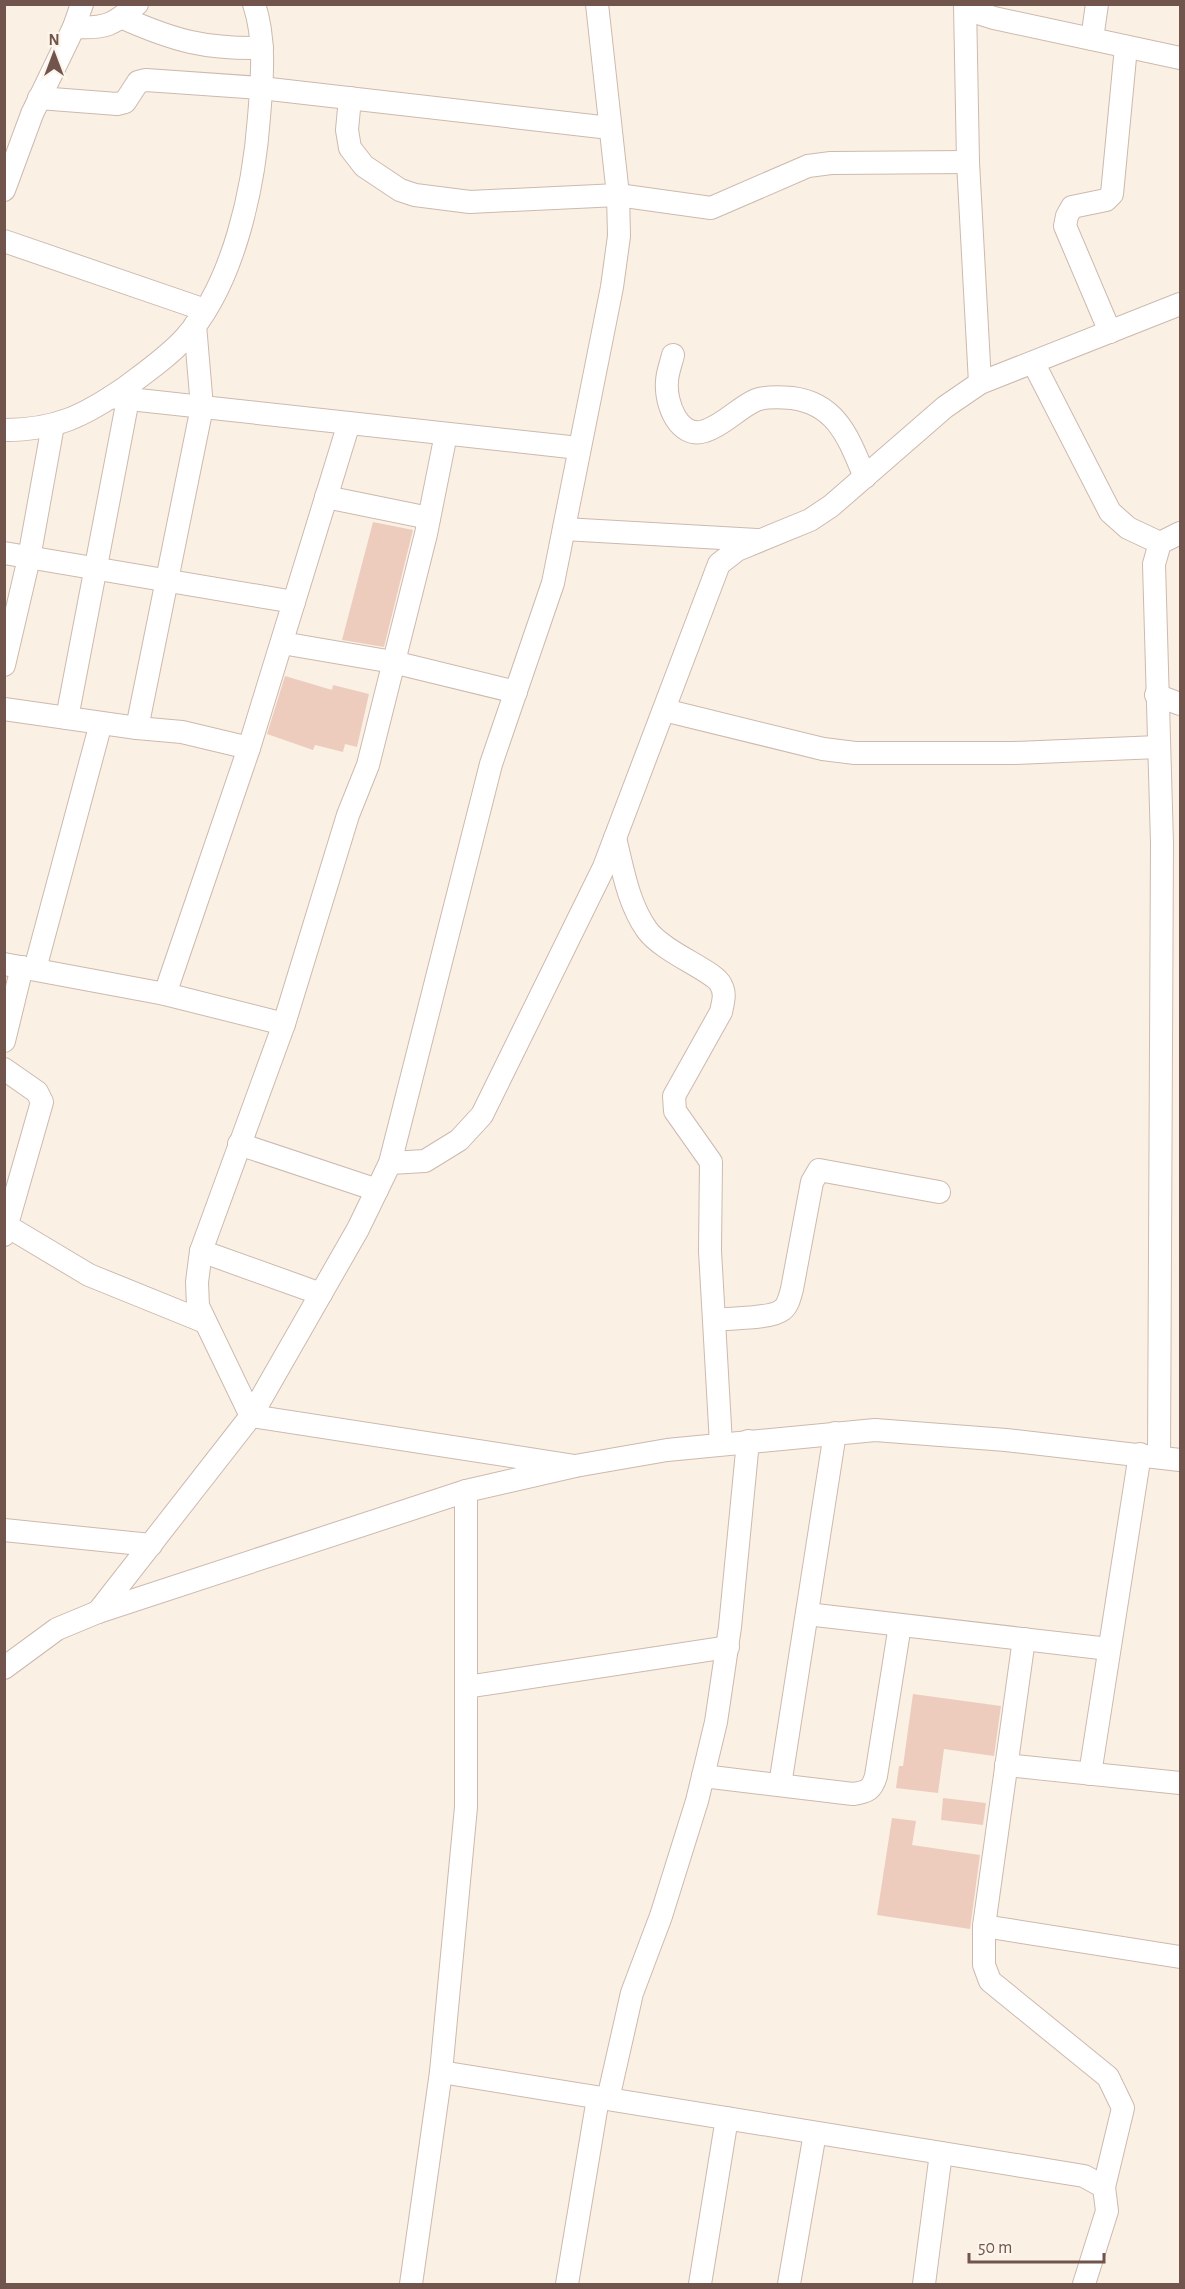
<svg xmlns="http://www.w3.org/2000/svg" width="1185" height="2289" font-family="'Alegreya Sans',sans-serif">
<rect width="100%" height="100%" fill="#faf0e4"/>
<g fill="#edccbe">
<path d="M373,522L413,530L384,647L342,640Z"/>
<path d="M285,676L332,690L333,685L369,694L357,747L345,744L343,752L315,745L313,750L267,734Z"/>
<path d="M913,1694L1001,1706L994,1756L944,1749L938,1793L896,1788L899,1766H903Z"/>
<path d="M943,1798L986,1803L983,1825L941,1820Z"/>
<path d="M892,1818L916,1821L912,1845L980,1855L970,1929L877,1915Z"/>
</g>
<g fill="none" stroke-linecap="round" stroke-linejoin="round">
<defs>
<g id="minor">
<path d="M965,4L968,162L980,383"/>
<path d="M968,4L975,12L994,18L1180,58"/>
<path d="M123,18C175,41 205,49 262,48"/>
<path d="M74,27C105,29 114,25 137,4"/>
<path d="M1092,39L1097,4"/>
<path d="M39,98L117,104L125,102L138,82L146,80L261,88L610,128"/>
<path d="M350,98L347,130L350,148L364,166L400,190L415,195L470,202L618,195L711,208L808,166L831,163L968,162"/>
<path d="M4,190L32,114L74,27L82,4"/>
<path d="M4,241L205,310"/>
<path d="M1110,332L1065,226L1067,216L1072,207L1106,200L1112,194L1126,47"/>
<path d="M673,355C671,364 667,373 667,382C665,403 679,440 705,431C724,425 738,408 756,400C767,396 781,397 792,398C838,404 849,440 865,477"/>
<path d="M1034,364L1110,512L1128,528L1160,543"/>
<path d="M111,397L579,448"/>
<path d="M4,430C56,430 84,416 126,387C146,372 169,356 185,338C234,284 254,187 259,117C262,80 266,40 254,4"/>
<path d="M446,434L426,534L368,765L348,815L284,1024L201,1251L197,1282L198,1306L251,1416L575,1466"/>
<path d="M326,497L429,518"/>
<path d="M564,529L757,540"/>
<path d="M4,553L294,602"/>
<path d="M282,643L393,662L516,692"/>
<path d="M4,665L29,558L53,425"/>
<path d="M1156,695L1180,704"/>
<path d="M4,709L137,728L182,732L249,748"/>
<path d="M664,710L823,749L855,753H1014L1158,747"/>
<path d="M67,718L128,399"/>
<path d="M137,728L202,407L195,325"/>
<path d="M615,838C623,870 628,903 647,930C664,953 715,971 721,985C726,994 723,1002 721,1012L674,1096L675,1111L711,1162L710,1251L721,1444"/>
<path d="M4,964L165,994L284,1024"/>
<path d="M35,969L101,723"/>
<path d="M165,994L249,748L349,423"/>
<path d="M4,1041L22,967"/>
<path d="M4,1069L37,1092L42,1102L4,1235"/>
<path d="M239,1144L377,1190"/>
<path d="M390,1163L425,1161L459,1140L482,1115L604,867L719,564L737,550L810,520L831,506L945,407L980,383L1180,304"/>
<path d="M7,1226L89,1275L205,1322"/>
<path d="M201,1251L321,1294"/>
<path d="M715,1320C730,1318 771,1319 782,1310C788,1306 790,1296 792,1289L812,1182L819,1170L939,1192"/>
<path d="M1159,1456L1162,843L1154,564L1160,543L1180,533"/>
<path d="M4,1530L151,1545"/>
<path d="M98,1612L251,1416L358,1229L390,1163L491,764L553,583L612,287L619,236L618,195L597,4"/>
<path d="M807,1614L1109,1649"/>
<path d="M1024,1639L984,1926V1965L990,1981L1108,2077L1123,2108L1104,2187"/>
<path d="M4,1668L57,1629L98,1612L466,1491L575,1466L667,1450L875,1430L1006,1440L1180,1460"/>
<path d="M466,1687L728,1647"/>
<path d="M1006,1765L1180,1783"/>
<path d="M1090,1774L1140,1454"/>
<path d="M703,1776L853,1794C867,1792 872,1790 876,1776L900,1625"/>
<path d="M780,1785L835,1433"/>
<path d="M984,1926L1180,1957"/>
<path d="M441,2072L1084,2176L1104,2187L1107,2211L1084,2284"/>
<path d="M608,2099L632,1993L661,1916L697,1801L716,1722L730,1627L748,1441"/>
<path d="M411,2284L441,2072L466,1807V1491"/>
<path d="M567,2284L598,2098"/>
<path d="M700,2284L727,2118"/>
<path d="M789,2284L815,2133"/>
<path d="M924,2284L941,2153"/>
</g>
</defs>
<use href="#minor" stroke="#cdb9af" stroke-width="24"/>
<use href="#minor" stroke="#fff" stroke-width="22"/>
</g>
<rect width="1185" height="2289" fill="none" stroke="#71554c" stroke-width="12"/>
<g transform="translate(54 54)" stroke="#fdf4ea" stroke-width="4.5" paint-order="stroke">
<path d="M0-4.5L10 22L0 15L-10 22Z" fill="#71554c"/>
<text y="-9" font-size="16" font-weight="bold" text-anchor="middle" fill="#71554c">N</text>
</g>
<path d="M969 2253v9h135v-9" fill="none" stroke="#71554c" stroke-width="3"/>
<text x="978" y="2253" font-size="18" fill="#71554c" stroke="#fdf4ea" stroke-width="4.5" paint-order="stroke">50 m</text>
</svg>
